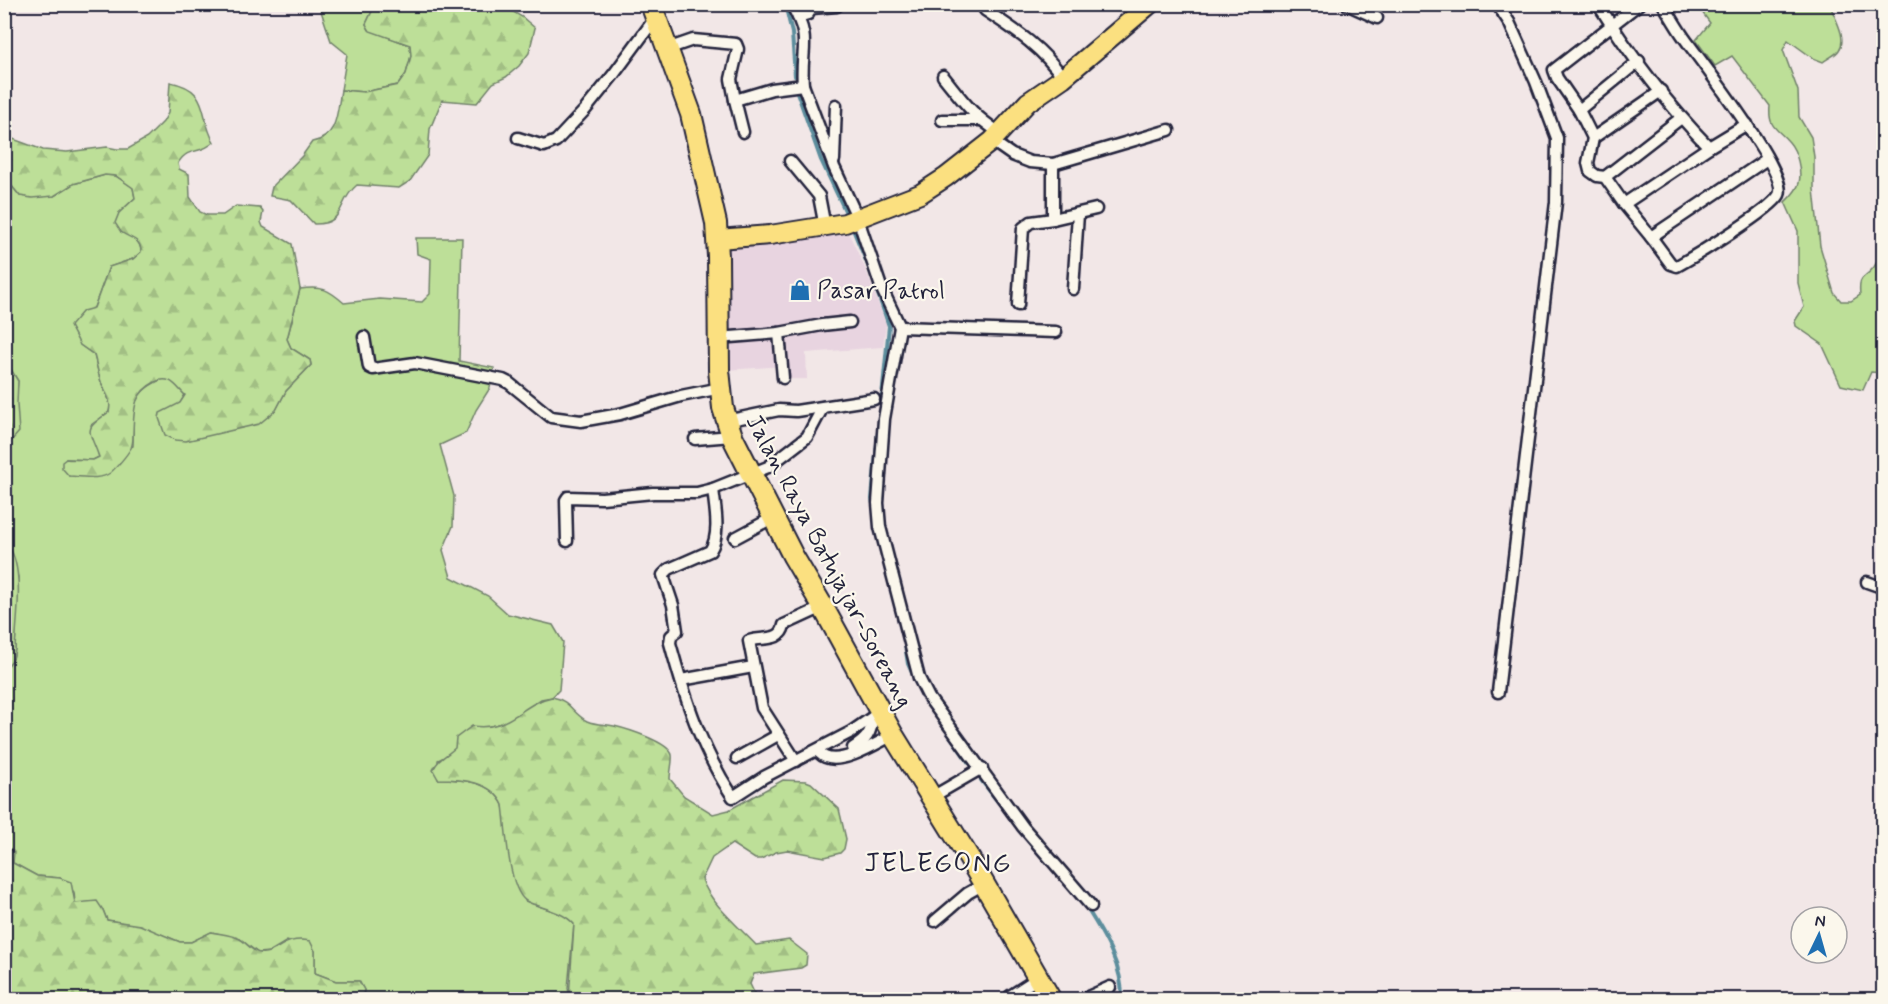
<svg xmlns="http://www.w3.org/2000/svg" width="1888" height="1004" font-family="Mynerve,sans-serif">
<defs>
<pattern id="forest-firs" width="22" height="20" patternUnits="userSpaceOnUse" patternTransform="scale(1.5)"><rect width="22" height="20" fill="#bddf98"/><path d="M5 1l3.5 6h-7zM16 11l3.5 6h-7z" fill="#a2bf84"/></pattern>
</defs>
<rect width="100%" height="100%" fill="#f2e7e7"/>
<filter id="ink" filterUnits="userSpaceOnUse"><feTurbulence type="fractalNoise" baseFrequency=".0167" numOctaves="2"/><feDisplacementMap in="SourceGraphic" scale="12" xChannelSelector="R" yChannelSelector="G"/><feConvolveMatrix kernelMatrix="1 2 1 2 8 2 1 2 1" color-interpolation-filters="sRGB"/></filter>
<g filter="url(#ink)">
<path fill="#e8d4e0" d="M849,234L866,270L886,324L883,347L806,353L807,379H786L785,366L726,370L724,345L729,247Z"/>
<g fill="#bddf98" stroke="#70806a" stroke-width="1.5">
<path d="M319,5H375L366,24L369,30L410,45L411,56L406,74L398,85L364,92L341,90L347,54L331,41Z"/>
<path d="M1697,5H1830C1834,17 1848,38 1839,50C1836,55 1828,58 1823,62L1813,58L1788,40L1783,50L1798,91L1799,117L1811,137L1814,157V189L1820,246L1834,293L1841,301H1851L1860,295C1858,274 1864,280 1874,267C1878,261 1881,252 1883,245V373L1871,372L1863,390L1841,385L1822,344L1796,326L1795,321L1804,307L1798,283V231L1785,202C1790,197 1797,191 1799,183C1802,171 1797,151 1789,142C1777,128 1768,128 1770,106L1732,56L1715,66L1696,40L1710,23Z"/>
<path d="M105,175L116,176L133,187L135,198L119,213L121,232C131,236 141,240 141,252L133,259L109,267L80,345L94,355C97,365 98,375 102,384C106,395 112,400 109,412L91,425L99,457L93,460L66,459L69,476L133,446C134,410 127,393 165,378L170,379L185,395L180,403L276,410L286,391L311,365L310,360L291,348L287,339L300,289C322,286 328,289 344,303L380,299L422,302L430,294L431,259L417,254L416,238H462L459,361L494,368L490,388L476,410L466,433L440,445L454,496L453,526L443,550L451,577L488,596L508,614L553,625L563,642L559,690L552,697L541,699L507,722L483,728L447,756L438,760V779C462,779 492,781 503,805L525,901L567,916L574,924L568,988L570,999H362L364,990L359,981H336L315,973V951L287,941L269,952L258,953L240,939L212,932L191,942H180L140,926L107,920L103,910L75,903L74,892L60,878L37,876L13,863L7,844L4,843V669L13,659L15,649L18,577L9,548L5,546L4,444L12,440L18,381L5,360V180H7L20,196H54L73,184Z"/>
</g>
<g fill="url(#forest-firs)" stroke="#70806a" stroke-width="1.5">
<path d="M375,5H502L522,17L535,28L529,53L519,66L506,77L493,83L477,103L442,100L430,129L428,155L410,181L399,188L357,185C336,202 347,224 314,224L291,200L270,196L272,187L302,156L312,142C338,138 337,112 341,90L364,92L398,85L406,74L411,56L410,45L370,31L366,24Z"/>
<path d="M170,82C212,90 198,115 214,142C199,156 190,145 178,163L179,169L189,174L190,197L200,212L207,215H223L236,206L260,208L263,212L261,222L263,227L292,244L300,289L287,339L291,348L310,360L311,365L286,391L276,410L259,424L186,441L175,440L165,435L159,418L160,413L180,403L185,395C175,385 170,375 155,382C132,394 134,411 133,434C133,438 133,444 131,448C127,455 117,467 110,473C99,481 81,476 69,476L62,468V462L66,459L93,460L99,457C89,428 82,431 109,412C112,400 106,395 102,384C98,375 97,365 94,355L80,345L70,326L83,311L94,308L109,267L133,259L141,252C141,238 130,239 121,232C119,229 117,226 115,223L119,213L135,198L133,188L116,176L105,175L73,184L54,196L32,198L20,196L7,180H5V136L43,150L67,152L107,147L117,149H128L147,138L163,122L168,113Z"/>
<path d="M5,360L18,381L17,404L19,432L12,440L5,444Z"/>
<path d="M5,546L9,547C25,571 16,621 15,649L13,659L5,669Z"/>
<path d="M552,697C570,700 572,713 587,721C596,725 605,724 614,726C627,729 669,742 672,755C673,762 670,771 670,779L684,796L713,814L729,810L783,780L806,781L811,783L839,809L846,839L844,849L840,853L825,857L787,850L776,852L761,859H755L732,844L712,858L702,879C709,902 739,927 756,945L789,940L807,954L806,965L801,968L754,974L750,984L757,999L570,1000L569,998L574,924C562,911 544,909 528,902C508,894 506,826 503,805C492,781 462,779 438,779L433,770C438,759 446,756 455,748L456,738L472,726C510,732 521,703 552,697Z"/>
<path d="M4,843L14,852L13,863L37,876L60,878L71,882L75,903L97,901L103,910L107,920L140,925L180,942H191L211,932C220,934 232,935 240,939C247,943 252,952 260,953C277,955 283,935 310,941L315,951V973L336,981H359L364,990L362,999H5Z"/>
</g>
<g fill="none" stroke-linecap="round" stroke-linejoin="round">
<g stroke="#5d8e9d" stroke-width="4">
<path d="M785,4L792,33L795,76"/>
<path d="M797,92L821,160L848,217"/>
<path d="M852,227L872,275"/>
<path d="M877,291L889,326L881,407"/>
<path d="M874,508L872,499L878,432"/>
<path d="M904,638L908,664L914,677"/>
<path d="M937,717L969,763"/>
<path d="M981,780L1030,843"/>
<path d="M1086,907C1104,935 1123,966 1122,1000"/>
</g>
<defs>
<g id="street">
<path d="M791,4C813,41 800,48 803,85L834,167L858,219L881,287L900,327L884,419L878,503L880,527L919,678L929,698L1023,827L1091,906"/>
<path d="M1346,4L1377,18"/>
<path d="M1497,4L1509,22L1536,82L1557,138L1556,202L1498,692"/>
<path d="M1598,4C1630,55 1667,104 1709,147L1624,204L1605,177L1597,176L1590,171L1588,163L1593,138L1579,110L1639,61"/>
<path d="M985,10C1015,30 1043,48 1063,78"/>
<path d="M798,17L808,14L812,8L837,6"/>
<path d="M667,49L693,40L736,44L738,49L731,79L735,100"/>
<path d="M943,76C964,102 971,114 1000,133"/>
<path d="M1579,110L1557,78L1554,70L1639,4"/>
<path d="M942,120H979"/>
<path d="M743,132L735,100L772,89L803,85"/>
<path d="M518,138L544,146L556,141L585,110L614,74L656,17"/>
<path d="M1593,138L1661,91"/>
<path d="M992,141L1012,155L1030,162L1053,164L1169,130"/>
<path d="M1709,147L1747,124"/>
<path d="M834,160L836,105"/>
<path d="M790,161L819,196L825,227"/>
<path d="M1605,177L1681,118"/>
<path d="M1624,204L1651,237L1767,159"/>
<path d="M1053,219L1096,209"/>
<path d="M1651,237L1671,264L1677,266C1695,256 1771,210 1779,195C1790,174 1698,58 1683,36C1676,26 1670,15 1663,4"/>
<path d="M1073,289L1078,214"/>
<path d="M1018,305L1023,228L1031,222L1053,219V164"/>
<path d="M900,327L1056,332"/>
<path d="M779,333L783,378"/>
<path d="M364,337L369,367L373,369L415,363L503,380L509,383L551,417L581,421L620,414L681,396L721,388"/>
<path d="M718,338L779,333L822,325L850,322"/>
<path d="M726,421L779,410L796,411L874,399"/>
<path d="M695,439L732,436"/>
<path d="M713,489C715,508 721,534 710,551L669,569L663,575L673,605L677,631L671,636L670,643C685,698 701,749 733,797L764,777L851,732L880,712"/>
<path d="M735,538L774,517"/>
<path d="M567,541L566,500L568,497L602,498L653,493H697L713,489L768,467L807,437L823,407"/>
<path d="M1867,582L1884,588"/>
<path d="M681,680L753,667"/>
<path d="M853,748C866,740 872,733 872,718"/>
<path d="M817,751C820,753 822,756 825,757C843,765 877,743 893,735"/>
<path d="M737,758L778,735"/>
<path d="M796,761L762,708L749,641C762,636 781,643 784,625L823,607"/>
<path d="M932,797L982,768"/>
<path d="M935,921L968,893L984,884"/>
<path d="M1008,1000L1010,996L1038,978"/>
<path d="M1081,1000L1110,987"/>
</g>
<path id="primary" d="M718,239L770,235L845,223L920,194L946,177L992,141L1028,102L1063,78L1150,4"/>
<path id="highway" d="M651,4L691,114L716,223L718,256L719,370L723,408L732,436L793,556L823,607L893,735L969,858L1051,1000"/>
</defs>
<use href="#street" stroke="#22223b" stroke-width="15"/>
<use href="#primary" stroke="#22223b" stroke-width="22"/>
<use href="#highway" stroke="#22223b" stroke-width="24"/>
<use href="#street" stroke="#fbf7ec" stroke-width="10"/>
<use href="#primary" stroke="#fbe080" stroke-width="18"/>
<use href="#highway" stroke="#fbe080" stroke-width="20"/>
</g>
</g>
<defs>
<symbol id="shop-bare" viewBox="-9 -9 18 18"><path d="M-5-2.5h2.3a2.7 3.5 0 0 1 5.4 0H5L5.5 6h-11ZM-1.5-2.5h3a1.5 2.3 0 0 0-3 0Z" fill="#1f6fb2" stroke="#fbf7ec" stroke-width="2.5" paint-order="stroke"/></symbol>
</defs>
<g fill-rule="evenodd">
<use href="#shop-bare" x="785" y="275" width="30" height="30"/>
</g>
<g text-anchor="middle" stroke-width="4.5" stroke-linejoin="round" paint-order="stroke">
<g font-size="24" fill="#22223b" stroke="#fbf7ec" text-anchor="start">
<text x="817" y="298">Pasar Patrol</text>
</g>
<g font-size="24" fill="#22223b" stroke="#fbf7ec">
<text transform="translate(830 561) rotate(62)" y="8">Jalan Raya Batujajar-Soreang</text>
</g>
<g font-size="27" letter-spacing="1.5" fill="#22223b" stroke="#fbf7ec">
<text x="938" y="871">JELEGONG</text>
</g>
</g>
<rect width="1888" height="1004" fill="none" stroke="#fbf7ec" stroke-width="24"/>
<rect x="12" y="12" width="1864" height="980" fill="none" stroke="#22223b" stroke-width="2" filter="url(#ink)"/>
<g transform="translate(1819 935) rotate(5)"><circle r="28" fill="#fbf7ec" stroke="#a4a2a5" stroke-width="1.5"/>
<path d="M0-4.5L10 22L0 15L-10 22Z" fill="#1f6fb2"/>
<text y="-9" font-size="16" font-weight="bold" text-anchor="middle" fill="#22223b">N</text>
</g>
</svg>
